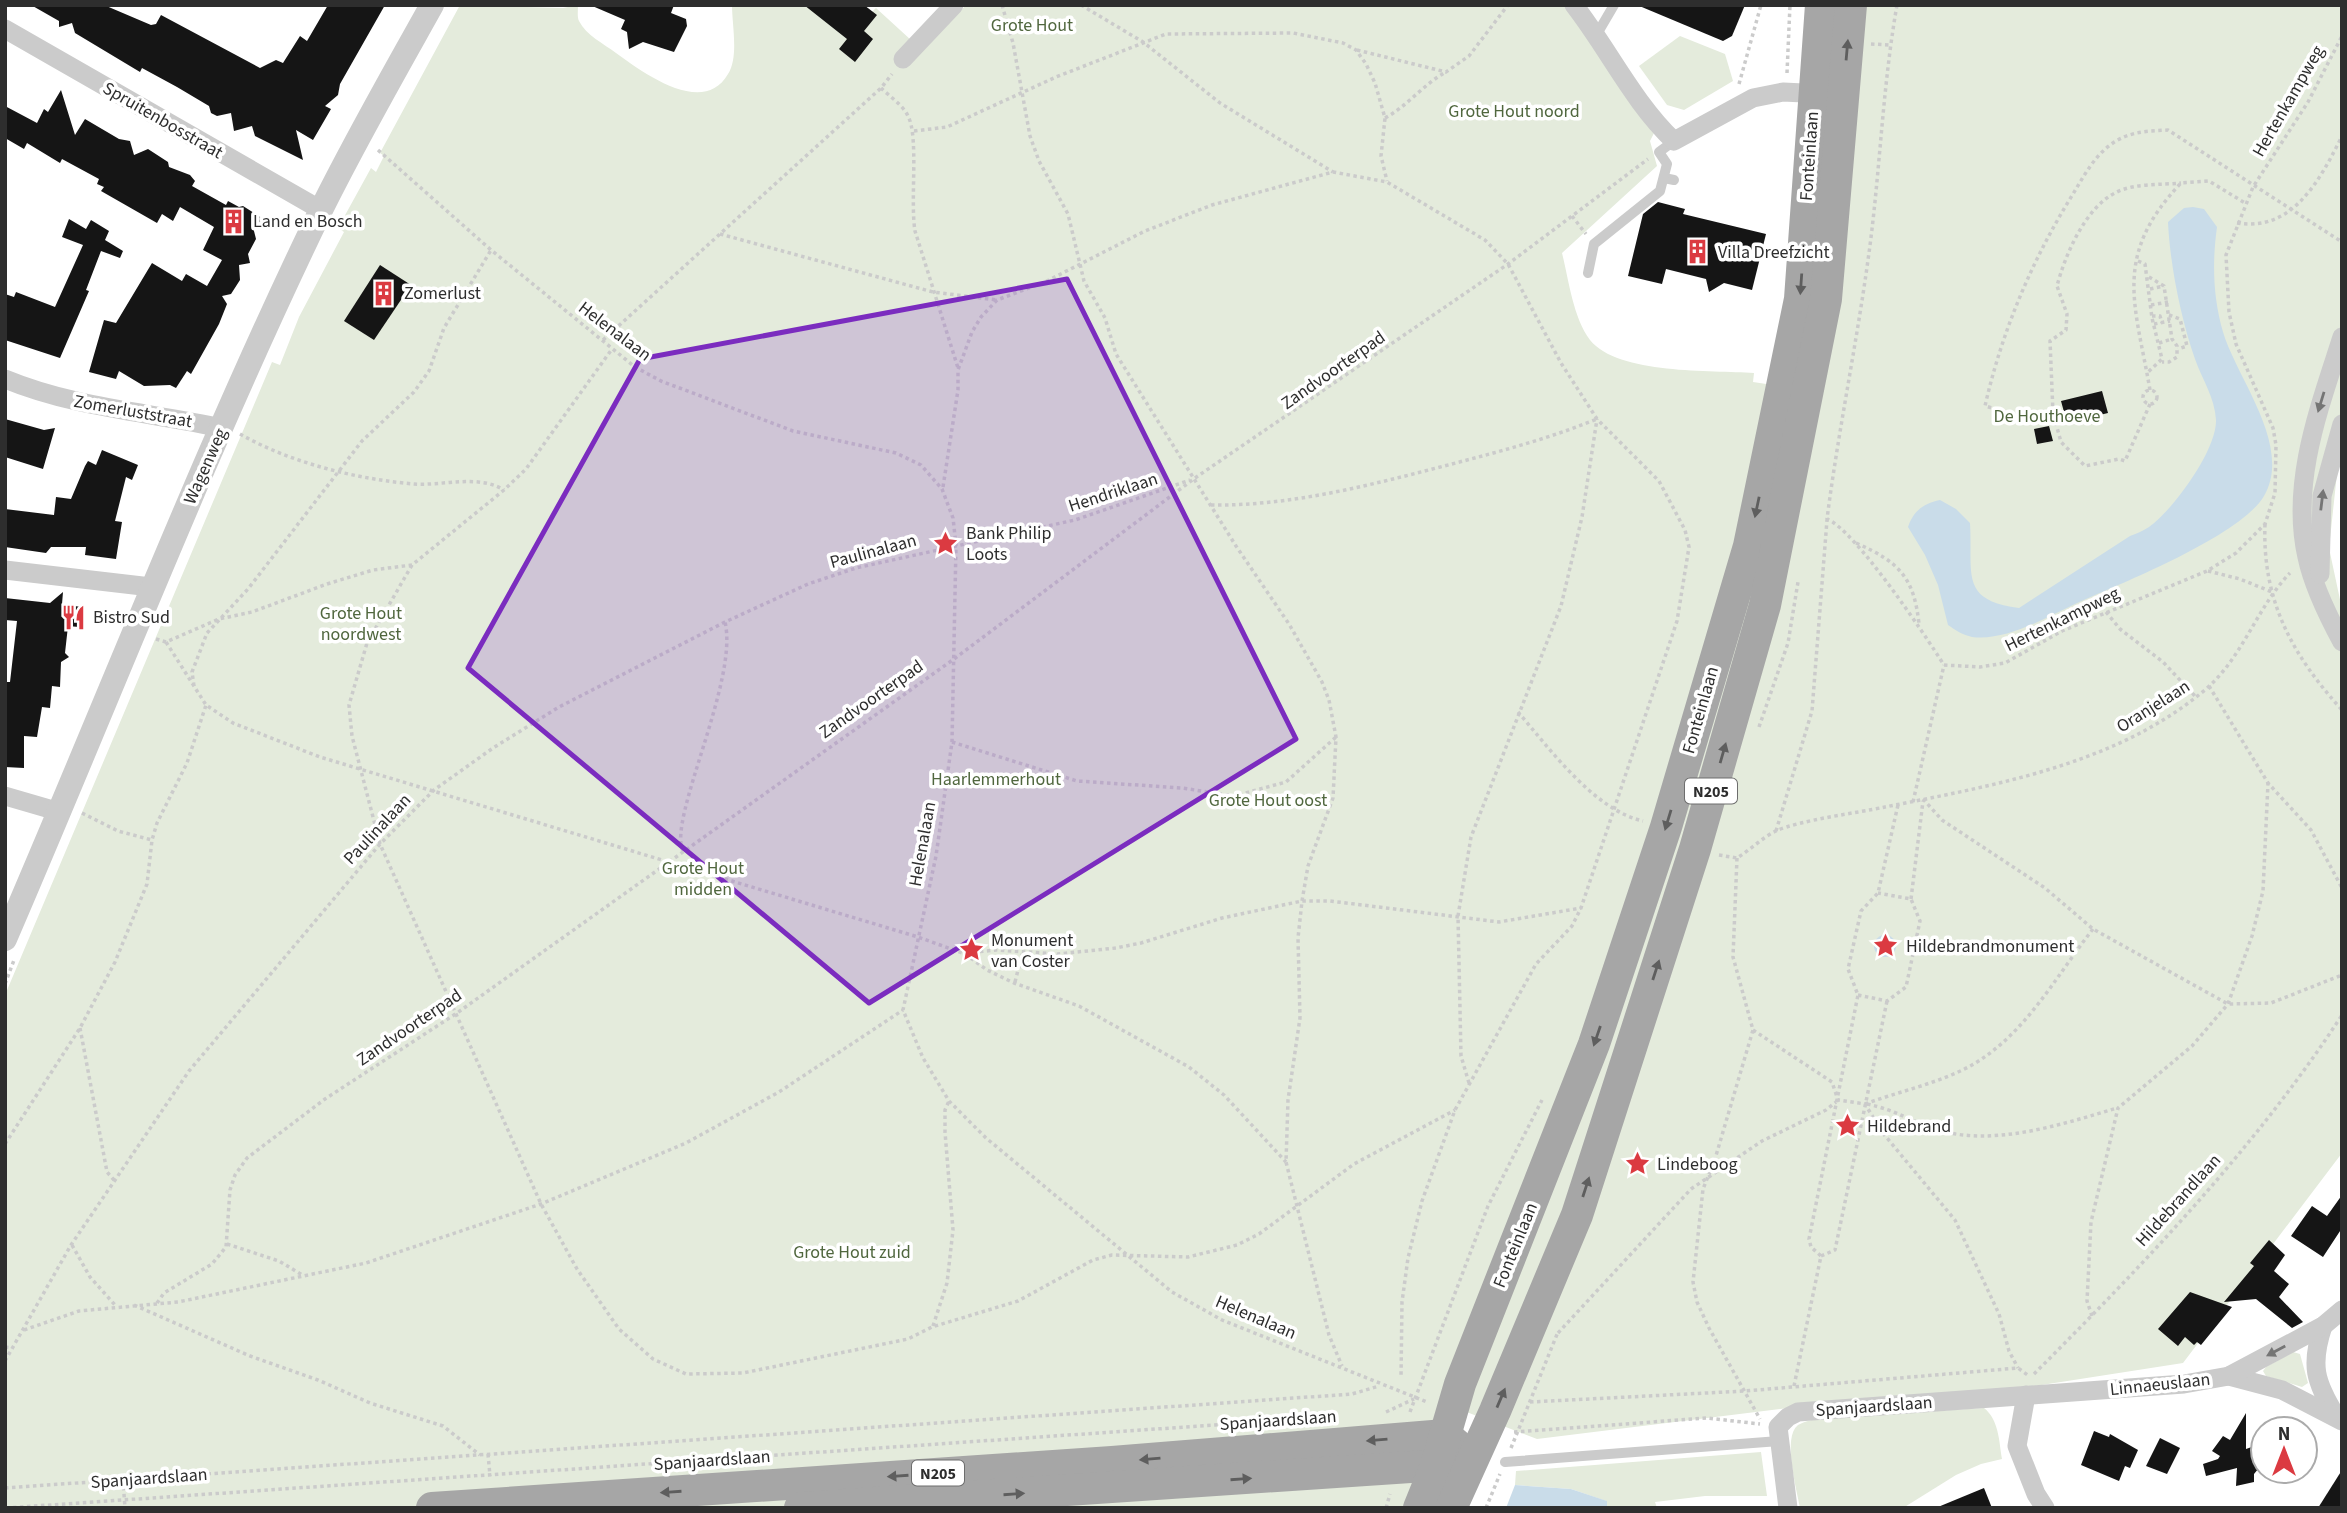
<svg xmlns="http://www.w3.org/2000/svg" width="2347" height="1513" font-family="'Source Sans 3',sans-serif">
<rect width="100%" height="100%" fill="#fff"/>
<g fill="#e4ebdc">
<path d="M460,5L563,8L578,5C578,10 577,17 579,21C586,35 604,44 616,53C641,71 703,118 728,74C739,57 732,25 732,5H823L853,30L876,8L923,51L966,5H1565L1655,131L1650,141L1657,166L1562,253C1569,281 1573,317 1590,340C1618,375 1712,370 1754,373L1753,382L1773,385L1863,5H2342V427L2329,548L2342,609V1153L2183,1363L2028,1387L1870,1398L1537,1439L1443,1403L1403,1508H5V995L272,362L280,365L299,317L344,232L338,228L371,168L376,172L384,156L380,153Z"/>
<path d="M1680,36L1725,54L1733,81L1684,110L1667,105L1639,66Z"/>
<path d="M2293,1352L2300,1354L2308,1383L2302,1387L2266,1376L2263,1371L2266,1367Z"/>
<path d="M1984,1408C1999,1420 1999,1441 2002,1459L1981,1464L1956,1475L1903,1508H1800C1797,1490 1782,1437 1798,1425C1805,1421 1813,1420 1820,1418Z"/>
<path d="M1761,1452L1767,1496H1705L1655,1502L1657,1508H1607L1606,1501L1571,1489L1515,1485L1516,1471Z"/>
</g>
<g fill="#c9dce9">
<path d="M2193,207L2204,209L2217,227C2212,263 2213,297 2223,332C2237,379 2293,446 2264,496C2242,534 2128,581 2086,599C2053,613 2009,642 1972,637C1963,635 1955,630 1948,625L1938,585L1925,555L1908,527C1914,510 1923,504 1940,500L1956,509L1970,523C1973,574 1959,600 2019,608L2130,536C2136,534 2143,531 2149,527C2173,510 2217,450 2216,420C2215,398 2202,379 2195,359C2181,319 2170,265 2168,222L2184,208Z"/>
<circle cx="1885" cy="946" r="11"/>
<path d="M1515,1485L1571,1489L1607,1501V1508H1506Z"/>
</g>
<g fill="#151515">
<path d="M31,5H104L151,25L156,24L161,15L260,68L276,60L283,63L300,36L307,41L328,5H385L340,84L338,95L325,106L331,109L313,140L296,130L303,160L255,136L252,126L234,131L231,113L217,116L211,113L209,106L177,87L142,68L140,72L75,33L72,23L59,27V21Z"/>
<path d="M590,5H674L671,13L686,19L687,26L674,52L643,42L629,49L627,32L621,29L625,20Z"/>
<path d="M804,5H864L877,15L864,31L873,39L855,62L839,49L847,39Z"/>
<path d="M1637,5H1745L1732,36L1723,41Z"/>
<path d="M61,90L75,135L85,119L119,139L130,141L134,155L148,149L168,162L169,167L190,175L195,181L192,186L226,205L228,201L239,207L243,206L268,222L253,227L256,239L248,254L250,263L239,265L240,280L231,294L222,296L227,304L219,324L191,374L187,371L176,388L170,385L144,386L119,371L116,379L89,372L104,320L116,323L152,263L182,281L186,274L207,286L222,260L203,250L214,227L180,207L173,221L162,214L157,223L101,191L104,187L97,184L99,179L62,159L60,163L27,143L24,149L5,138V106L37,123L44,109L48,112Z"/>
<path d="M1658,202L1685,209L1683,214L1766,234L1752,290L1724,283L1709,292L1706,279L1666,269L1662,284L1628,276L1643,214Z"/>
<path d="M69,219L86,229L91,220L109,231L105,240L123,251L120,258L101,251L86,290L89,291L60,358L5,340V294L14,297L16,292L55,307L83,245L62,237Z"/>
<path d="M380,265L411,285L374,340L344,321Z"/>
<path d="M2102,391L2108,413L2067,423L2061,401Z"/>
<path d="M5,419L44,430L55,428L43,469L5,457Z"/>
<path d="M2049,426L2053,441L2037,444L2034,429Z"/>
<path d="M102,450L138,465L132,480L126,477L115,521L122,522L116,559L85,555L86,547H51L46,553L5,547V509L54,515L56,497L71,499L85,466L88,461L96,465Z"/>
<path d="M63,592L62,604L81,607L79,627L68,626L65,653L69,657L61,662L60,687L52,686L50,708L42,707L37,737L24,736V768L5,767V682H10L17,621L5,620V598L50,603Z"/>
<path d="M2342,1195V1228L2323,1257L2291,1236L2312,1206L2327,1216Z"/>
<path d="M2269,1240L2285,1255L2274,1271L2289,1284L2279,1297L2303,1322L2292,1328L2256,1299L2224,1302L2254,1266L2250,1263Z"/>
<path d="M2190,1292L2232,1307L2201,1345L2197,1342L2194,1345L2185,1337L2178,1346L2158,1329Z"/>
<path d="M2246,1413V1449L2263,1443V1463L2254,1474V1482L2236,1486L2237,1468L2206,1476L2203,1464L2218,1459L2220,1456L2212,1451L2223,1436L2230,1440Z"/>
<path d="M2094,1431L2109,1437L2110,1434L2138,1450L2130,1468L2125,1466L2119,1481L2081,1465Z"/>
<path d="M2160,1438L2180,1448L2167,1474L2146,1466Z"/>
<path d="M2342,1470V1508H2318Z"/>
<path d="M1984,1488L1992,1508H1938V1507Z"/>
</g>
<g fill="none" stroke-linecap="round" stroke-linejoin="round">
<g stroke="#cbcbcb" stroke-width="3.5" stroke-dasharray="3.5 3.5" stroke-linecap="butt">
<path d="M1002,5L1013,43L1030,136L1039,161L1068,214L1084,281L1105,318L1116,354L1236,546L1289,624L1322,682L1329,700L1336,737L1333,798L1308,866L1302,901L1298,938L1300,1018L1288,1100L1286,1162L1329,1335L1342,1366"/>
<path d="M1081,5L1143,42L1220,103L1333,172"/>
<path d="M1897,5C1882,90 1880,176 1868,260C1856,347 1838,433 1827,519C1855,530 1925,635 1944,665"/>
<path d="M1871,44L1890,45"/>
<path d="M1357,50L1446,72L1469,56L1508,5"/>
<path d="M1787,73L1790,5"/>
<path d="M1739,84L1761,5"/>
<path d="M881,88C889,96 903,105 908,116C919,137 910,201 915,231L958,368"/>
<path d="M1385,118C1406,107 1422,86 1444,73"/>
<path d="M914,131L947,127L1056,77L1166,34L1293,33L1343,43L1356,50L1366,64L1375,83L1385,118L1381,156L1387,181"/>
<path d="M378,150L491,250L635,367L661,381L793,431L896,453L921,465L942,489L953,518L956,545L952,742L936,856L903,1010L923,1058L949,1101L986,1138L1172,1292L1222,1320L1427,1402"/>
<path d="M1572,216L1586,234"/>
<path d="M2237,223C2293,232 2320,180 2342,136"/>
<path d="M720,234L933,292L997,300"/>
<path d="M2138,261L2145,264L2152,318L2162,359L2147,373"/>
<path d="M2149,277L2164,286L2172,339L2177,346V357L2169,362H2162"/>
<path d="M2150,289L2164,286"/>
<path d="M2151,305L2168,302"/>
<path d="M2169,315L2180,319L2187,346L2178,349"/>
<path d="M2152,316H2160L2162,323"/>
<path d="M2154,324L2170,321"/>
<path d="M603,340L881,88L892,74"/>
<path d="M2159,343L2172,339"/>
<circle cx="2150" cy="397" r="7"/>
<path d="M2150,390C2135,303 2112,256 2181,183L2209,181L2245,203"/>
<path d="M2150,404L2125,461L2119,459L2085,466L2061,442L2053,413L2029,418L1985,406C2002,331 2032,260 2073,194C2085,174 2096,153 2116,141C2133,131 2150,131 2168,130L2342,242"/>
<path d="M2053,413L2050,341L2066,330L2067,314L2057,286C2065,255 2086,206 2117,192C2135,183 2162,185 2181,183"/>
<path d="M240,434C291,463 356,479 414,484C443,486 478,474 504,490"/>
<path d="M943,487L958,390V370L972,332L981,317L997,300L1047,281L1145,231L1212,205L1333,172L1387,182L1485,240L1508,264L1561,363L1597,419L1659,481L1685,530L1689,547L1677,621L1581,908L1572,926L1536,964L1455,1110L1422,1201L1408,1258L1402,1302L1401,1377"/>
<path d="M1211,505C1281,506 1350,490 1417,473C1478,457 1538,443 1597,419"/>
<path d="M2265,524C2262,600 2292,655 2342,710"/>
<path d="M1856,543C1899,562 1914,577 1919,624"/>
<path d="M412,565L367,643L349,705L352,736L380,844L541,1204L577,1269L619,1329L653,1359L686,1374L743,1373L908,1339L932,1327L1018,1301L1093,1260L1112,1255L1188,1257L1237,1245L1259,1234L1354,1164L1455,1110"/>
<path d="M2208,571L2240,579L2272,592"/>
<path d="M2106,612L2120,629L2163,662L2195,696"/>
<path d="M156,639L166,642L219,619L252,612L327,584L373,570L412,565L504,490L526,469L612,349"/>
<path d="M166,642L206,705L233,723L320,757L918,937L965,954L987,970L1014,983L1079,1006L1189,1067L1224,1095L1286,1162"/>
<path d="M1944,665L1980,667L2005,663L2062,631L2207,571L2236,553L2265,524L2275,493L2276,445L2273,428L2236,344L2229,312L2226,255L2253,187L2308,102L2342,36"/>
<path d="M194,686L192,672L207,633L248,589L362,441L414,392L429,371L444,328L491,250"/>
<path d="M2209,686L2268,783L2311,830L2342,888"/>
<path d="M1518,712C1550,749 1594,810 1643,821"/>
<path d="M1759,727L1788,643L1798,582"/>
<path d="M952,742L1077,781L1182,788L1234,796L1286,782L1336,737"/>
<path d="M1923,799L1942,820L2045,888L2093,929L2228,1004L2271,1003L2342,975"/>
<path d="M1913,802L1944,665"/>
<path d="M82,813L118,831L152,840"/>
<path d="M1776,831L1812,711L1827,520"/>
<path d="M683,851C667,820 739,681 725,622"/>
<path d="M1719,855L1737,858C1750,850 1763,837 1776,831C1800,820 1857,813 1885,807C1996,785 2118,764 2206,689C2243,657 2257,607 2290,573"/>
<path d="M1737,858L1733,957L1753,1030L1715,1159L1703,1189L1693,1282L1697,1302L1709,1328L1760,1419"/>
<path d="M1911,899L1923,801"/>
<path d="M966,953L996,950L1058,954L1116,948L1141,943L1222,918L1302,901H1330L1499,922L1581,908"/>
<path d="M1015,982L1022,954"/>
<path d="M5,984L14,960"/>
<path d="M1858,995L1887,1001L1906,987L1920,921L1911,899L1878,893"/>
<path d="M80,1028L107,1172L114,1180"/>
<path d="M1753,1030L1832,1082L1838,1100L1865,1104L1882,1132L1955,1220L1999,1314L2009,1351L2018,1368"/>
<path d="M1469,1083L1461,1056L1458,916L1471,837L1561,606L1582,517L1597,419"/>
<path d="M1865,1104C1900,1091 1940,1083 1972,1065C2026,1034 2056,976 2093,929"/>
<path d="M1867,1104C1896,1110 1912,1122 1938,1130C1994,1147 2063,1124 2117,1108"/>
<path d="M5,1144L80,1028L115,962L147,884L152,840L157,823L187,763L206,705"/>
<path d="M227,1244L279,1261L304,1276"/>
<path d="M72,1245L90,1277L115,1305"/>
<path d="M1821,1256L1835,1250L1887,1001"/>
<path d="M157,1303L164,1293L212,1264L226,1247L230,1190L235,1175L247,1158L325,1099L457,1013L954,659L1195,478L1508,264L1648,159"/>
<path d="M134,1305L250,1356L318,1380L370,1403L443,1426L480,1455"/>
<path d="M2092,1316L2087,1301L2091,1222L2118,1108L2192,1046L2228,1004L2252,936L2263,891L2268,783"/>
<path d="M933,1326L947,1283L953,1230L945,1132V1110L949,1101"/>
<path d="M24,1330L79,1311L178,1302L366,1263L541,1204L686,1143L779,1092L903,1010"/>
<path d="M1558,1333L1691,1189L1762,1141L1826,1110L1836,1102"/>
<path d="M5,1347L12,1348"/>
<path d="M5,1361L71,1245L189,1071L380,844L434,790L493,748L559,707L725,622L808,584L856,568L1075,520L1190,480"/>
<path d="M2034,1374C2145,1263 2256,1147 2342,1015"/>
<path d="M1794,1386L1821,1256L1811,1247L1809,1239L1858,995L1848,969L1861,911L1878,893L1898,805"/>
<path d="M1530,1402L1745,1391L2018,1368L2029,1376"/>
<path d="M1386,1412L1414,1399"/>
<path d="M1410,1412L1488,1206L1542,1100"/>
<path d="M1514,1432L1707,1418L1760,1424"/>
<path d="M1511,1448L1558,1332"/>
<path d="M488,1454L490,1476"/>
<path d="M123,1480L125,1508"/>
<path d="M5,1488L1352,1394L1379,1386"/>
<path d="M6,1508L1302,1419"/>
<path d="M1386,1508L1390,1494"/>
<path d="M1486,1508L1500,1474"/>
</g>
<g stroke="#cbcbcb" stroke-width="10">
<path d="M1597,34L1614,5"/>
<path d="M1664,178L1674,180"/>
<path d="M1588,273L1594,244L1660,191L1667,164L1659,152L1674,141"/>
<path d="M1505,1462L1779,1441"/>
</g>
<g stroke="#cbcbcb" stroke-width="19">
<path d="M1574,5C1609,50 1633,102 1674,141L1753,98L1783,92L1824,94"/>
<path d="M5,29L321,210"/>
<path d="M903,59L954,5"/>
<path d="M2342,337C2320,406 2290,483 2307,557C2313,586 2328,616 2342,642"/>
<path d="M5,379C75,408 149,412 222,428"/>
<path d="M5,570L151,587"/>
<path d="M2320,574L2322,496L2342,424"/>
<path d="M5,796L60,812"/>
<path d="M2323,1326C2310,1365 2315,1382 2336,1416"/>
<path d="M2229,1376L2282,1390L2342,1421"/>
<path d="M2026,1395L2017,1446L2036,1494L2045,1508"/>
<path d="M1788,1508L1778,1427L1788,1417L1798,1412L2184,1384L2229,1376L2323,1326L2342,1310"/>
</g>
<path stroke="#cbcbcb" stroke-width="24" d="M5,939C110,696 205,449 321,210C355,141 394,73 432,5"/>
<g stroke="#a6a6a6" stroke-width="32">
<path d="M432,1508L1112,1462L1445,1435L1459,1447"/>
<path d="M800,1508L1455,1464"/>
<path d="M1419,1508L1436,1466L1460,1384L1594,1044L1666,827L1749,546L1800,299L1821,5"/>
<path d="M1451,1508L1495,1411L1577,1215L1695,849L1765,605L1826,299L1851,5"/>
</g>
</g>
<defs><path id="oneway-solid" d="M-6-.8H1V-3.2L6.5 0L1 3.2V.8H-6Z" transform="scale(1.75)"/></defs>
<g fill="#5e5e5e">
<use href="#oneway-solid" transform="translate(1847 50) rotate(-85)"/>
<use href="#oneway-solid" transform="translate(1801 284) rotate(94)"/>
<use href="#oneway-solid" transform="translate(1757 507) rotate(102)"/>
<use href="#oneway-solid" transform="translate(1723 753) rotate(-74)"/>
<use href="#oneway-solid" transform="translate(1668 820) rotate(107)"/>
<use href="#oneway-solid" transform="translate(1656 970) rotate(-72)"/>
<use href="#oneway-solid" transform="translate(1597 1036) rotate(109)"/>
<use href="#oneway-solid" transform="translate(1586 1187) rotate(-72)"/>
<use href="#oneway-solid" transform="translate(1501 1398) rotate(-67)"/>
<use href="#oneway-solid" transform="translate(1377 1440) rotate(175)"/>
<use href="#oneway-solid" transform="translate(1150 1459) rotate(175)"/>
<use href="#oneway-solid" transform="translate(898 1476) rotate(176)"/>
<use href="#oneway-solid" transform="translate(1241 1479) rotate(-4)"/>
<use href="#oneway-solid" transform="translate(671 1492) rotate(176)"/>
<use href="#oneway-solid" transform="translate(1014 1494) rotate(-4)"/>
</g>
<g fill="#757575">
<use href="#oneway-solid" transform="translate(2321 402) rotate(107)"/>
<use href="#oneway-solid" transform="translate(2322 500) rotate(-83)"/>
<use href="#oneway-solid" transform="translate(2276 1351) rotate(152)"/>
</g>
<path fill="#7b2cbf" fill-opacity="0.2" stroke="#7b2cbf" stroke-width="5" stroke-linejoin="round" d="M1067,279L1296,739L869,1003L468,668L640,359Z"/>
<defs>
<symbol id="building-bare" viewBox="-9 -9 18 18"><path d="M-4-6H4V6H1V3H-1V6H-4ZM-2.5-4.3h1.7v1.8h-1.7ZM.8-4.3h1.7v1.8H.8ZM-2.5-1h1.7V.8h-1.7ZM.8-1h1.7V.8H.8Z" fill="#db3a41" stroke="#fff" stroke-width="2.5" paint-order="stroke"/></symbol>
<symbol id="sight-bare" viewBox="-9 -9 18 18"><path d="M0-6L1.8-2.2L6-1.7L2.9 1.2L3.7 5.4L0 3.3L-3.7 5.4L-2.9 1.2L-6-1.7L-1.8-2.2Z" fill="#db3a41" stroke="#fff" stroke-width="2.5" paint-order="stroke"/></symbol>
<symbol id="restaurant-bare" viewBox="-9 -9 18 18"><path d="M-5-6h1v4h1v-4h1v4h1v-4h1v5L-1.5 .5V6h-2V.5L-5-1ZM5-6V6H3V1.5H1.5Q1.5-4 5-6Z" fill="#db3a41" stroke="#fff" stroke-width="2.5" paint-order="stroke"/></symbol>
</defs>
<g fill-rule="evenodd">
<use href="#building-bare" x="216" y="204" width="35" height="35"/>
<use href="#building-bare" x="1680" y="234" width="35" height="35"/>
<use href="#building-bare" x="366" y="276" width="35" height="35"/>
<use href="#sight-bare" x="928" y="526" width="35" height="35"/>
<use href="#restaurant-bare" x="56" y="600" width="35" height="35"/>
<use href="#sight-bare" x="1868" y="928" width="35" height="35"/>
<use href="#sight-bare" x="954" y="932" width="35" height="35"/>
<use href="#sight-bare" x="1830" y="1108" width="35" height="35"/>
<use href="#sight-bare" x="1620" y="1146" width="35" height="35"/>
</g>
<g text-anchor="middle" stroke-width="7" stroke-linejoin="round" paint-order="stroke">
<g fill="#fff" stroke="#6d6d6d" stroke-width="2">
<rect x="1685" y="778.5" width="52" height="25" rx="5"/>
<rect x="912" y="1460.5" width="52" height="25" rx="5"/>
</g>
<g font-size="16" font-weight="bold" fill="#2e2e2e">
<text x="1711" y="797">N205</text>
<text x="938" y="1479">N205</text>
</g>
<g font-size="18" fill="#50673e" stroke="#fff">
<text x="1032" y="31">Grote Hout</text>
<text x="1514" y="117">Grote Hout noord</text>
<text x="2047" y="422">De Houthoeve</text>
<text x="361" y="619">Grote Hout<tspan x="361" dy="21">noordwest</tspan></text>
<text x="996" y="785">Haarlemmerhout</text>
<text x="1268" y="806">Grote Hout oost</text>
<text x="703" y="874">Grote Hout<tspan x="703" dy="21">midden</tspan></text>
<text x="852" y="1258">Grote Hout zuid</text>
</g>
<g font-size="18" fill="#2e2e2e" stroke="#fff">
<text transform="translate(2288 101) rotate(-60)" y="6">Hertenkampweg</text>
<text transform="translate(163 120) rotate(30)" y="6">Spruitenbosstraat</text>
<text transform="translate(1809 156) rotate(-86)" y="6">Fonteinlaan</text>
<text transform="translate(615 331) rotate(37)" y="6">Helenalaan</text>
<text transform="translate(1333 370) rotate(-35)" y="6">Zandvoorterpad</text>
<text transform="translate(133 411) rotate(10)" y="6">Zomerluststraat</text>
<text transform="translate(205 466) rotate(-66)" y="6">Wagenweg</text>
<text transform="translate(1113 492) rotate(-18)" y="6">Hendriklaan</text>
<text transform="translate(873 551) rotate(-15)" y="6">Paulinalaan</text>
<text transform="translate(2062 619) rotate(-26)" y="6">Hertenkampweg</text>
<text transform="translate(871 699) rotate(-35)" y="6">Zandvoorterpad</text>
<text transform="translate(2153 706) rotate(-32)" y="6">Oranjelaan</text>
<text transform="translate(1700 710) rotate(-74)" y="6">Fonteinlaan</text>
<text transform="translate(377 829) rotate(-47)" y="6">Paulinalaan</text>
<text transform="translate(922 844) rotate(-80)" y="6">Helenalaan</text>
<text transform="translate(409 1027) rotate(-34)" y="6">Zandvoorterpad</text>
<text transform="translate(2178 1200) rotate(-48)" y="6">Hildebrandlaan</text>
<text transform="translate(1515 1245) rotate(-68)" y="6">Fonteinlaan</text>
<text transform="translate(1256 1317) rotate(23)" y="6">Helenalaan</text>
<text transform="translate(2160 1384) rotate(-6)" y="6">Linnaeuslaan</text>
<text transform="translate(1874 1406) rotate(-4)" y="6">Spanjaardslaan</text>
<text transform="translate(1278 1420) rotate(-4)" y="6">Spanjaardslaan</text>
<text transform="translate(712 1460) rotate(-4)" y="6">Spanjaardslaan</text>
<text transform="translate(149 1478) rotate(-4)" y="6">Spanjaardslaan</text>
</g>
<g font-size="18" fill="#2e2e2e" stroke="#fff" text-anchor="start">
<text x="253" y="227">Land en Bosch</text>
<text x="1718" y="258">Villa Dreefzicht</text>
<text x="404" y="299">Zomerlust</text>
<text x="966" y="539">Bank Philip<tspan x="966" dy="21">Loots</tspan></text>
<text x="93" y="623">Bistro Sud</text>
<text x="991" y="946">Monument<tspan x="991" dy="21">van Coster</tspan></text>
<text x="1906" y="952">Hildebrandmonument</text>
<text x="1867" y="1132">Hildebrand</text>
<text x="1657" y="1170">Lindeboog</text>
</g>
</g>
<rect width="2347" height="1513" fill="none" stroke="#2e2e2e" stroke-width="14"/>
<g transform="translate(2284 1450)"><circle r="33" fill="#ffffff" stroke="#ababab" stroke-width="2"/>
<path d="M0-5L12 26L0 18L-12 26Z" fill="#db3a41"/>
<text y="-10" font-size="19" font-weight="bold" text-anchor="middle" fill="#2e2e2e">N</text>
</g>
</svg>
